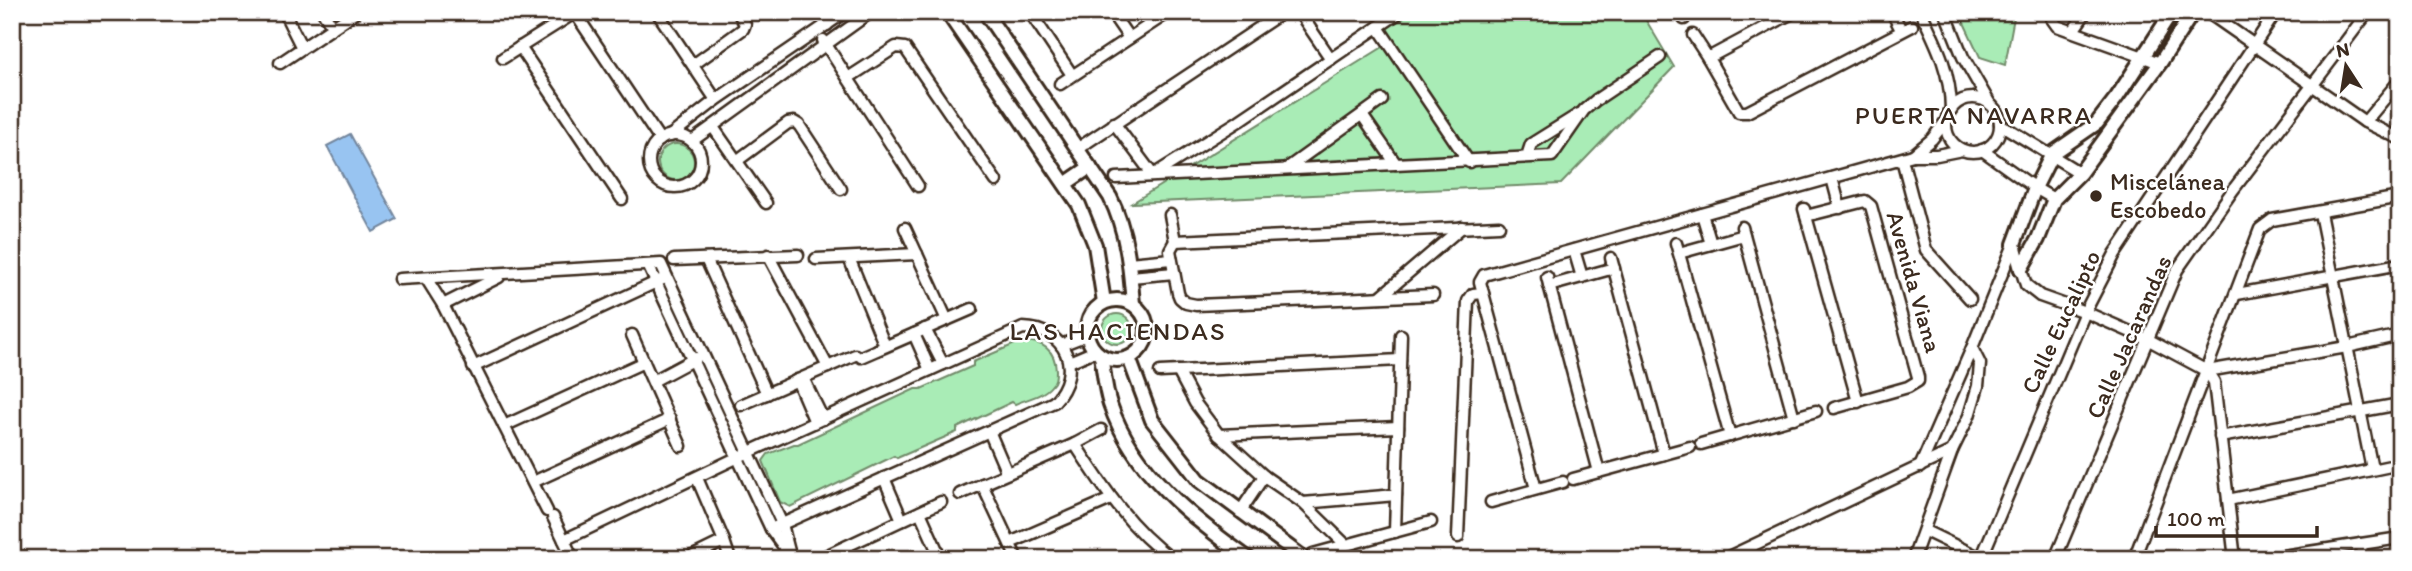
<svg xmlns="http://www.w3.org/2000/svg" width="2412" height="571" font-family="Itim,sans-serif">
<rect width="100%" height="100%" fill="#fff"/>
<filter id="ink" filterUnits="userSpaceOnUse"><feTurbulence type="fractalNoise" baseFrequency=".0143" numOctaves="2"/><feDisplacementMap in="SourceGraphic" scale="14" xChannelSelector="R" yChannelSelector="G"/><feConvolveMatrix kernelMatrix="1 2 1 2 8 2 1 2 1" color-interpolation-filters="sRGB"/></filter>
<g filter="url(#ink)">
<g fill="#a9ecb6" stroke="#728b6a" stroke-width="2">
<path d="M1369,12H1641L1674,67L1561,184L1132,203L1391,42Z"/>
<path d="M1959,12H2015L2005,65L1980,57Z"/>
<circle cx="676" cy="162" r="18"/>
<circle cx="1117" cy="329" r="15"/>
<path d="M1022,341C1042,341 1055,349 1056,370C1056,376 1056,382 1051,386C1043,396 1027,399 1015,404L1012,402L957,428V432L897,458L894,456L790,507L780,502L763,461L768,454L794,444H798L915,389H921L973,366V362Z"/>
</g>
<path fill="#98c4f1" stroke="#73869d" stroke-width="2" d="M350,134L397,219L373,232L327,146Z"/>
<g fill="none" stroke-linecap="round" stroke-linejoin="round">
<defs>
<g id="minor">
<path d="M284,12L302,48"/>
<path d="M323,12L333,27"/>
<path d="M657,12L716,100"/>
<path d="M819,12L827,25"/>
<path d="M1030,12L1072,75"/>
<path d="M1111,12L1129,38"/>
<path d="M1299,12L1331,59"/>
<path d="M1680,12L1684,19"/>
<path d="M1794,12L1708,58L1739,112H1747L1912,26"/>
<path d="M1892,12L1901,30"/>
<path d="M1921,12C1937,45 1951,73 1951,110"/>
<path d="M1945,12L1963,57L1990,104"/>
<path d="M2052,12V19L2057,26L2160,63"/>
<path d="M2207,12L2365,122L2400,139"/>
<path d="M575,13L660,140"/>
<path d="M1378,27L1469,162"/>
<path d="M2073,31L2086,12"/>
<path d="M1693,35L1708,58"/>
<path d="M823,40L918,186"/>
<path d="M520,47L622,199"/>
<path d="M503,58L576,12"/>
<path d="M280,63L356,12"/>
<path d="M693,65L743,29L745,24L738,12"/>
<path d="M848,78L896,47L905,48L996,181"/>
<path d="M1060,84L1169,12"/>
<circle cx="1973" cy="125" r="27"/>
<path d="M1362,115L1396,164"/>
<path d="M2365,122L2400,80"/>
<path d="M1114,123L1153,175L1239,121L1400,12"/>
<path d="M2000,124L2080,173"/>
<path d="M713,127L766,203"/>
<circle cx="675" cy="161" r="26"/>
<path d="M670,136L716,100L845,12"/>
<path d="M692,141L871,12"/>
<path d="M1077,149L1283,12"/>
<path d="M1982,150L2035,188L2054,199"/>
<path d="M1913,155L1932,139L1946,121"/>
<path d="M1527,156L1531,144L1579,114"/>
<path d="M1902,159L1926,250L1970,299"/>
<path d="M738,160L788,123L794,122L799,125L841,189"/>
<path d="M1286,169L1382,100"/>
<path d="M1116,178L1552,156L1584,110L1596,100L1660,57"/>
<path d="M1832,178L1840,208"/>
<path d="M1804,209L1858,402"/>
<path d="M2320,213L2372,469"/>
<path d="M1702,214L1711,244"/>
<path d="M1170,215L1175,241L1170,250L1178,293L1180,298L1186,303L1196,305L1433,295"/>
<path d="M1806,216L1865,201L1871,206L1918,377V381L1908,387L1834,408"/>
<path d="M1742,227L1794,418"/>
<path d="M905,228L947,320"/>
<path d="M1175,241L1499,226"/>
<path d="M1676,243L1730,436"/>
<path d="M1574,250L1582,277"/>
<path d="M1679,253L1744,235"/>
<path d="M768,255L828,367"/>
<path d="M849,258L885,346"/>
<path d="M1611,258L1664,454"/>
<path d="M706,259L767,394"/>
<path d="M816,259L917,254"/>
<path d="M674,260L798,255"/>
<path d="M1129,263L1171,259"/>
<path d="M648,265L771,529L787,551"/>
<path d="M2021,269L2026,285L2040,296L2085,312L2149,340L2207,371L2214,382L2235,559"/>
<path d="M1131,277L1174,273"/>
<path d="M1547,277L1599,472"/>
<path d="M426,278L443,305L547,511"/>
<path d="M399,279L661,264L782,524L791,559"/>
<path d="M1549,286L1614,268"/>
<path d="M2237,294L2400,264"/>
<path d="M1380,297L1462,227"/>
<path d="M443,305L499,277"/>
<path d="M925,329L943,364"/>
<path d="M914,334L930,370"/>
<path d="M632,335L681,446"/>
<path d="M1061,345L1087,335"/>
<path d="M861,357L972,309"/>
<path d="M1069,362L1095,351"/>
<path d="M473,367L663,279"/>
<path d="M1178,371L1195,403L1219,435L1264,476L1303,503L1346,545"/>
<path d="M2207,371L2347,347L2400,335"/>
<path d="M1160,372L1400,360"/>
<path d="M803,378L823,419"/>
<path d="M797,380L815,422"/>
<path d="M653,381L696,358"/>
<path d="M741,405L855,355"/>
<path d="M504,426L644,362"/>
<path d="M989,431L1007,473"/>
<path d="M1219,435L1398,427"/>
<path d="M2220,437L2400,404"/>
<path d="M1075,444C1102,486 1131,530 1172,559"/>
<path d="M1701,444L1816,411"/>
<path d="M1920,467L1972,348"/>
<path d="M884,478L902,520"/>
<path d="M1573,479L1690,447"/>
<path d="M533,482L670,419"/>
<path d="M982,484L1017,559"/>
<path d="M1536,489L1480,282L1484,275L1913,155H1937L1962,150"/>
<path d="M960,494L1075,444L1101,430"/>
<path d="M2228,500L2400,464"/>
<path d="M1491,502L1563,482"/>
<path d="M1303,503L1396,495"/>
<path d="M920,512L941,559"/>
<path d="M1240,512L1264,476"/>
<path d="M553,517L573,559"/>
<path d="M1925,531L1983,559"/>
<path d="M1395,532L1401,335"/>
<path d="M1458,537L1468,301L1473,294L1483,293"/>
<path d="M564,540L749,452L1023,328C1066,329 1084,370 1054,402L771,529"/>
<path d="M724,541L730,559"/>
<path d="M1010,543L1111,499"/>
<path d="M2360,544L2364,559"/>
<path d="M1313,554L1431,522"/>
<path d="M687,559L724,541L697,478"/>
<path d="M819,559L941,502"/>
<path d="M1142,559L1160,551"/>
<path d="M1724,559L1952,451"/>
<path d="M1913,559L1952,451L1969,416L1978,386L1980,364L1972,348L2014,244"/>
<path d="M1981,559L2085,312L2115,254L2276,12"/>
<path d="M2055,559L2177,270L2233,190L2368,12"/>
<path d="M2134,559L2260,229L2272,220L2400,197"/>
<path d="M2263,559L2400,538"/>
</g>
<g id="tertiary">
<path d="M947,12L1079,205L1095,245L1104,302"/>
<path d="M985,12L1110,197C1127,231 1130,267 1133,304"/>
<path d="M1065,184L1090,167"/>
<path d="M2021,269L2014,244L2035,188L2052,154L2097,123L2117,97L2172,12"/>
<path d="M2021,269L2038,239L2054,199L2080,173L2160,63L2193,12"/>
<circle cx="1117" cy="330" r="30"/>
<path d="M1101,356C1104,372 1105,389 1110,404C1133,472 1193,519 1249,559"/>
<path d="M1129,358L1152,420L1199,480L1305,559"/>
</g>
</defs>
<use href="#minor" stroke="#3b2a1e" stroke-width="15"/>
<use href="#tertiary" stroke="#3b2a1e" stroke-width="18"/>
<use href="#minor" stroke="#fff" stroke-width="10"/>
<use href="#tertiary" stroke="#fff" stroke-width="12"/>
</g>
</g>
<circle fill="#3b2a1e" stroke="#fff" stroke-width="2.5" cx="2096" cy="196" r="7"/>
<g text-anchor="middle" stroke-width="5" stroke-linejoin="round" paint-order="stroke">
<g font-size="24" fill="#3b2a1e" stroke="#fff" text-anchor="start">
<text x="2110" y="190">Miscelánea<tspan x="2110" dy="28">Escobedo</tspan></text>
</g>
<g font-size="24" fill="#3b2a1e" stroke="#fff">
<text transform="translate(1914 282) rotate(74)" y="8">Avenida Viana</text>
<text transform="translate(2061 322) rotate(-65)" y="8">Calle Eucalipto</text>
<text transform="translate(2129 337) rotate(-66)" y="8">Calle Jacarandas</text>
</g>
<g font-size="26" letter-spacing="2" fill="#3b2a1e" stroke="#fff">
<text x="1974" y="124">PUERTA NAVARRA</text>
<text x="1118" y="340">LAS HACIENDAS</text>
</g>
</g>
<rect width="2412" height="571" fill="none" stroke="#fff" stroke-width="42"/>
<rect x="21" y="21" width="2370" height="529" fill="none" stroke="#3b2a1e" stroke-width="2.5" filter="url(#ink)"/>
<g transform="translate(2346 66) rotate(348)" stroke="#ffffff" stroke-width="5" paint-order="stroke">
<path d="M0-5L12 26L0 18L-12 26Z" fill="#3b2a1e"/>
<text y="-10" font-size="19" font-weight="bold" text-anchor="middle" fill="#3b2a1e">N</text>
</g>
<path d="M2156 526v10h161v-10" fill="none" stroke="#3b2a1e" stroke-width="3.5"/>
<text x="2167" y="526" font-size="21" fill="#3b2a1e" stroke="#ffffff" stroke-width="5" paint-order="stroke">100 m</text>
</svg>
